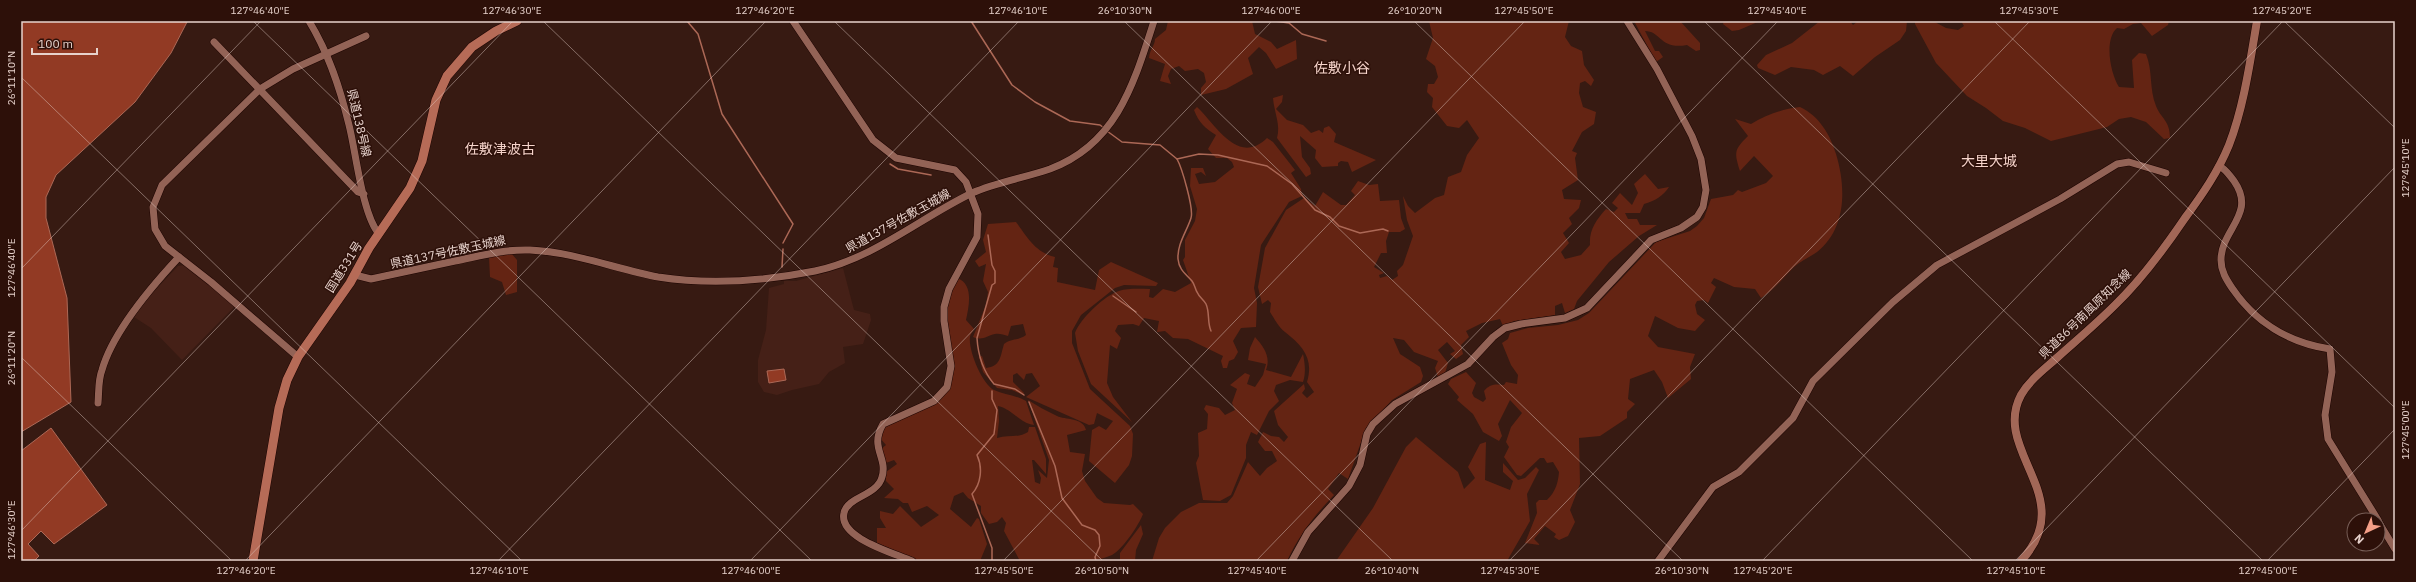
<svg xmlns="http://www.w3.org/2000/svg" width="2416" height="582" font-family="'IBM Plex Sans','Noto Sans JP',sans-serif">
<rect width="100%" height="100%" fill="#371a12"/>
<g fill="#452017">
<path d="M185,265L235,306L182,360L151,328L134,317L144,302L178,266Z"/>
<path d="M843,268L854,310L870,314L871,320L863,344L843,347L845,363L829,372L819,384L792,390L777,395L764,392L758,382V360L766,330L769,288L784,284V281H796Z"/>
</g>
<g fill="#642413">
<path d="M1168,21H1252L1255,34L1271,42L1277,49L1296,40L1297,59L1276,69L1266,53L1259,47L1248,58L1253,74L1226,89L1201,95V88L1206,82L1204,73L1198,69L1185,71L1179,66L1171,69L1168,76L1171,84L1160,81L1165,64L1149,58C1150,49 1155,45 1155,39L1166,30Z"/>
<path d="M1429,21H1569L1565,37L1571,46L1582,51L1584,65L1594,80L1591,86L1585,81L1580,83L1579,93L1583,107L1596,112L1594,124L1582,132L1572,151L1577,153L1575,158L1578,180L1562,190L1564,199L1581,200L1579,208L1569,218L1572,224L1563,233L1569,243L1561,252L1565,259L1581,255L1590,245C1589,230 1596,220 1606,209L1614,212L1618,208L1612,203L1620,193L1632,205L1638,193L1634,184L1645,174L1658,189L1669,187C1663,196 1655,201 1644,204L1640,213H1625L1628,219H1637L1640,225H1657L1639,236L1609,262L1577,301L1574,309L1565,313L1562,303L1555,306V315L1514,321L1503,326L1500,319L1482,323L1466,331L1469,337L1461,345L1463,354L1456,359L1450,354L1455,351L1447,342L1438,350L1448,363L1445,373L1438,377L1435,368L1438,361L1414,352L1404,340L1393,338L1400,354L1420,367L1423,376L1421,382L1392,400L1366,428L1348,479L1339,473L1328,489L1334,495C1314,516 1299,535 1287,561H1152L1159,538L1165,528L1181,512L1199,503H1227L1233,496L1248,462L1260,476L1267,468L1277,461L1272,451H1265L1258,442L1263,432L1271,436L1279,437L1284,442L1288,437L1278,425L1274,411L1304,384L1305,389L1302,393L1307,398L1314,392L1307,382C1314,359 1303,346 1285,332C1279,328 1274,318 1270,312L1271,303L1268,300L1262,304L1258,287L1265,248L1286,210L1304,198L1315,206L1323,192L1341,205H1346L1355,195L1351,191L1358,181L1369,185L1378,184L1380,201L1399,200L1401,218L1405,229L1400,232H1389L1386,241L1387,253H1381L1374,267L1384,273L1379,275L1380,278L1387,276L1392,280L1398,276L1397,271L1403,265L1413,236L1407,220L1403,196L1408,206L1415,213L1435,198L1444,195L1448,177L1461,172L1467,155L1479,138L1467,120L1459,128L1447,126L1432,107L1433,98L1427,92L1428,84H1434L1438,77L1435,66L1426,59L1433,38Z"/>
<path d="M1634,21H1680L1700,43V50L1696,51L1687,45C1660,50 1661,31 1645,31L1655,51H1659L1663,57L1656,62Z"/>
<path d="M1724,21H1760L1739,30L1732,31L1723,24Z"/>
<path d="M1820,21H1850L1853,25L1858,21H1907L1906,31L1900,40L1875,57L1853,76L1840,66L1823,75L1814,70L1791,67L1775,75L1758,68L1757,65L1766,55L1792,43Z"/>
<path d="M1915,21H1933L1946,28L1958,30L1964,26L1961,21H2169L2168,25L2152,36L2141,23L2133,24L2124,29L2117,28C2104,39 2110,73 2119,87L2134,88L2132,60L2139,53L2146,54C2153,71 2149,89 2156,106C2161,119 2170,120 2170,138L2164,139L2146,122L2131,117L2119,119L2107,127L2051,141L2025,128L2003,121L1986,108L1967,96L1936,63L1915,24Z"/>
<path d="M1283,95L1282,102L1276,109L1287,120L1303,125L1311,133L1319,130L1323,133L1324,128L1329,126L1336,134L1334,142L1376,160L1352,172L1348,162L1341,161L1338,163V166L1322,167L1315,158L1316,150L1300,136L1302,157L1310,168L1311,174L1306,177L1277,138C1281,125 1274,112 1273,98Z"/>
<path d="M1197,107C1217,126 1238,166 1267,138L1273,142L1295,170L1291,173L1301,189L1302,196L1289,202L1261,245L1254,288L1257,303L1256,327L1241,328L1233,341L1238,352L1234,359L1229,361L1227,368H1223L1221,361L1223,356L1188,339L1173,338L1165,331L1157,332L1159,321L1144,318L1139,326L1133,324L1118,325L1115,331L1121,338L1117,349L1110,345L1107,383L1113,397L1132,422L1091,384L1078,351L1075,333C1080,319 1105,295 1119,291C1128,288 1140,289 1150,289L1149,297L1153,298L1163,289L1175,292L1191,283L1183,260L1185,257V240L1195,221L1197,209L1190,186L1191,168H1203L1206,176L1201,172L1195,174L1199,184L1215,182L1234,167L1232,162L1227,158H1216L1208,149L1216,135C1205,128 1199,123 1194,110Z"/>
<path d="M1800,107C1819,116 1830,134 1836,154C1846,187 1847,228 1817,252C1810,257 1801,261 1794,267C1783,278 1775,289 1761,298L1755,289L1734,287L1714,278L1711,283L1716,287L1708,303L1704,300L1697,301L1695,305L1697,314L1705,320L1695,331L1678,328L1655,316L1648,336L1658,347L1695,354L1690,367L1691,379L1668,398L1662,382L1654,370L1630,379L1628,399L1635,404L1627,412V418L1600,436L1579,438L1580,484L1570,510L1575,522L1568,536L1559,540L1554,537L1556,534L1545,526L1534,539L1540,545L1525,543L1537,513L1536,503L1539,500H1547C1556,491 1558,483 1559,472L1553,462L1547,463L1544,458H1540L1521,476L1517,475L1504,457L1509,447L1506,442L1511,427L1522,413L1510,400L1498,424L1502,436L1499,441L1483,432L1473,414L1457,400L1459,397L1448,384L1451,379L1466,372L1476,383L1472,393L1474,397L1483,402L1486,399L1484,391C1490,384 1495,384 1504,385L1506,382L1517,384L1518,375L1511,365L1502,343L1508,339L1510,333L1528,328L1558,325L1578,320L1589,313L1656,242L1690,231L1697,226L1704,218L1711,199L1733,195L1738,190L1742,192L1766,183L1773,176L1754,156L1740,171C1734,152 1734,150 1748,136L1735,119L1751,124C1766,115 1782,109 1800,107Z"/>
<path d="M1016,222C1027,237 1036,253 1055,257L1053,267L1058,268L1057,282L1095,290L1099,270L1111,262L1158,283L1156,286L1124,285L1115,288L1081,315L1072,331V343L1090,389L1130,426L1133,434L1132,456L1129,465L1115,483L1089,461L1092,430L1099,426L1106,430L1113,421L1097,413L1094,424L1089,425L1026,397L1040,386L1032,373L1026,374L1024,380L1017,373L1013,375V382L1024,393L1023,395L1012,390L997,388L983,372L979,357L982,356L986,368C1001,366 1000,357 1004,344C1011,338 1018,341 1026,335L1023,324L1011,326L1008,336C1004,335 999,333 995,334C986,336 983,341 973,337L986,305L988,292L983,281L986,264L979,267L975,261L986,252L983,240L988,224Z"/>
<path d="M511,253L517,260V292L506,295L502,282L490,277L489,257Z"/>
<path d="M957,278C974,284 969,306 966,320L974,329C973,331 970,335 970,337C968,350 982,384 994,390C1004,395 1016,395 1026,401L1034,425C1020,423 1012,409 998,406L999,421L997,438C1008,435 1019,438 1028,432L1029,427H1035L1046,459V474L1034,460H1032L1035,482L1040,484L1041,478L1038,470L1047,478L1049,460L1028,400C1037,406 1047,411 1057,416C1065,420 1083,417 1086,430L1067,435L1070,452L1085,454L1082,471L1085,481L1097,498L1104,503L1130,505L1133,504L1143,514C1139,525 1122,550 1112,555C1085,567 1049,561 1020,561L1004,531L1006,523L1002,517L997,522L989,524L981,513V506L968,498L963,492L954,496L950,509L971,527L977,518L979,519L987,544L980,561H919L877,543V528H886L880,518V511L893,514L900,506L921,527L939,515L927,506L912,512L908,503H903L898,499L884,498L894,489L886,481V472L897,464L894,460L886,463L881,449L886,445L880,438C883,414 931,414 947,391C961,371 947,342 946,320C946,305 951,292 957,278Z"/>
<path d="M1255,337C1264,347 1271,357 1266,370L1291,377L1303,354C1305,364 1306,373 1303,382L1290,380L1276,385L1274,391L1279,401L1269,411L1257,435L1251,432L1246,445V458L1231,495L1220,501L1203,500L1196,463L1199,456L1198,433L1207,429L1208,414L1204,409L1206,405L1219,408L1225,415L1235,410L1232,403L1237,389L1230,385L1245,373L1250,375L1247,384L1255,387L1263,375L1266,364L1248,360L1250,348Z"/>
<path d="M1416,437L1458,472L1464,489L1475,478L1468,467L1480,444L1486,442L1485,480L1510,490L1513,481L1503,472V463L1518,480L1525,478L1536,467L1539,470L1527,494L1530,521L1507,561H1336L1373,508L1406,447Z"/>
<path d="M1141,525L1143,534L1136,550L1135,561H1120V553Z"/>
</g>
<g fill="#923a24" stroke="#ac6856">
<path d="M21,21L187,22L171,53L135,102L56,175L46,197V218L67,298L71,402L21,432Z"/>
<path d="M784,369L786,380L769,383L767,371Z"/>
<path d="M51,428L107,505L54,544L41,531L28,544L39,556L34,561H21V451Z"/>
</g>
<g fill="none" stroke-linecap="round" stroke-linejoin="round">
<g stroke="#ac6856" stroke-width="1.5">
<path d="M687,21L698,34L722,114L793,224L783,243"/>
<path d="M971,21L1012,85L1035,102L1070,121L1100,125L1104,128"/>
<path d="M1275,21L1289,23L1302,34L1326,41"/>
<path d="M1107,131L1122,142L1160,145L1177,159L1199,154L1218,155L1267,166L1292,184L1315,210L1330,217L1339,226L1360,233L1383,229L1388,231"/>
<path d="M1177,159C1182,168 1194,209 1191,218C1187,231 1177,244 1178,259C1179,270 1186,274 1192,281C1195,285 1195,289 1197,292C1199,297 1204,300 1206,304C1210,313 1207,322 1211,331"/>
<path d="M890,164L898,169L931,175"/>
<path d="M988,235L992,265L995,271V283L992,285L977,338C978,355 983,371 994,384L1015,389L1024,395"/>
<path d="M782,267L783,249"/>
<path d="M1113,296L1136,312"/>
<path d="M992,391V399L997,410L994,434L977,455C983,468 981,484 972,494L992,548V561"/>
<path d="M1029,402L1055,466L1062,498L1082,525L1095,530L1099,535L1100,546L1095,557L1096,561"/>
</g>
<defs>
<g id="secondary">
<path d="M309,21C329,54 340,88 349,125C356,152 362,214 379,234"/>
<path d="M793,21L873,140L896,158L955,170L966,182L978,214L977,237L949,289L944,307V321L951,366L947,387L934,401L883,424C869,448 888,457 882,477C879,489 865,494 855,500C850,503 845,507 844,513C838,538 894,553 912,561"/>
<path d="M214,42L358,192L364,194"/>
<path d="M2219,166C2226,169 2229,175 2234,181C2257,214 2221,229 2221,260C2221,271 2226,279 2232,288C2255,322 2289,343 2330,349L2332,372L2325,415L2328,439L2378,520"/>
<path d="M355,275L371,279C399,273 427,267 455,261C480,256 504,249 530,250C574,252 616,269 658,277C710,285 764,281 815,271C873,259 920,218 972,193C997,182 1024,178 1050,169C1117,144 1134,83 1154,21"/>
<path d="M298,357L211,282L165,246L155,229L153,207L162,185L260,89L293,69L366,36"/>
<path d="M98,403C99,392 98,380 102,370C113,331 152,286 179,257"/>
<path d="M2378,521L2395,549"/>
<path d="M1292,561L1308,532L1349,486L1360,465L1367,434L1373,424L1395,404L1468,364L1493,337L1505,328L1521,324L1565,318L1587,308L1651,240L1681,228L1697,217L1703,207L1706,190L1701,159L1692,136L1657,69L1627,21"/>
<path d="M1658,561L1713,487L1739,472L1793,418L1813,381L1893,302L1937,265L2060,199L2117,164L2129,162L2166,173"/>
</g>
<path id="primary" d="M2021,561C2080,497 1991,451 2021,395C2030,379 2046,368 2059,356C2078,339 2097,323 2115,305C2142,279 2164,249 2185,218C2202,195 2218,172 2229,145C2244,106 2250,62 2257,21"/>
<path id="highway" d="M253,561L279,408L287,380L298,357L350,283L369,248L410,188L422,161L436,100L447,76L472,47L496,31L517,21"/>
</defs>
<use href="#secondary" stroke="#1d0401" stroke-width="8"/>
<use href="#primary" stroke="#1d0401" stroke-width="9"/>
<use href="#highway" stroke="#1d0401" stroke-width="10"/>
<use href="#secondary" stroke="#936356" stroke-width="7"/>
<use href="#primary" stroke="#a26757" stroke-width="8"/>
<use href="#highway" stroke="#b66b57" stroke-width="9"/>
</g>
<path fill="none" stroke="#e7d2cc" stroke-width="1" stroke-opacity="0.45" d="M253,21L812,561M543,21L1103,561M834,21L1393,561M1124,21L1683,561M1414,21L1973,561M1704,21L2263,561M1994,21L2395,408M2284,21L2395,128M21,77L522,561M21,269L261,21M21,357L232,561M21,531L513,21M245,561L766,21M498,561L1019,21M750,561L1272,21M1003,561L1525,21M1256,561L1778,21M1509,561L2030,21M1762,561L2283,21M2015,561L2395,167M2267,561L2395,429"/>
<g text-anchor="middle" stroke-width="3" stroke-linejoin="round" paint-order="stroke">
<g font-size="12" fill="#e7d2cc" stroke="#2d1009">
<text transform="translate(359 123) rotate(77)" y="4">県道138号線</text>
<text transform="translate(898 221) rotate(-29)" y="4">県道137号佐敷玉城線</text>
<text transform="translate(448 252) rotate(-12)" y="4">県道137号佐敷玉城線</text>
<text transform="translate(344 267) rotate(-58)" y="4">国道331号</text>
<text transform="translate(2085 314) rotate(-44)" y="4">県道86号南風原知念線</text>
</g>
<g font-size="14" fill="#f6d4cb" stroke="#2d1009">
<text x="1342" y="73">佐敷小谷</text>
<text x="500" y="154">佐敷津波古</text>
<text x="1989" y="166">大里大城</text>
</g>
</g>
<rect width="2416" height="582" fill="none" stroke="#2d1009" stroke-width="44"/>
<g transform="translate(2366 532) rotate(224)"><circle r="19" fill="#2d1009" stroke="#775e57"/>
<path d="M0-3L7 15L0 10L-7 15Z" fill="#f49e87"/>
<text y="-6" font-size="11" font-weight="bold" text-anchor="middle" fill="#e7d2cc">N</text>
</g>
<path d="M32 48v6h65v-6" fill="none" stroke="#e7d2cc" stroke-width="2"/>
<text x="38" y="48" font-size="12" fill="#e7d2cc" stroke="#2d1009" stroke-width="3" paint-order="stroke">100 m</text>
<rect x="22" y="22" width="2372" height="538" fill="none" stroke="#e7d2cc" stroke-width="1.5"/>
<g font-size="10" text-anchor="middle" fill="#e7d2cc">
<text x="260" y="14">127°46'40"E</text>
<text x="512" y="14">127°46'30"E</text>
<text x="765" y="14">127°46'20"E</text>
<text x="1018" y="14">127°46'10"E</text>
<text x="1125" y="14">26°10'30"N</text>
<text x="1271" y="14">127°46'00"E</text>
<text x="1415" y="14">26°10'20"N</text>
<text x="1524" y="14">127°45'50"E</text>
<text x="1777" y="14">127°45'40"E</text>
<text x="2029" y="14">127°45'30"E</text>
<text x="2282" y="14">127°45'20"E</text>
<text transform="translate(11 78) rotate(-90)" y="4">26°11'10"N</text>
<text transform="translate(2405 168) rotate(-90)" y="4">127°45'10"E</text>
<text transform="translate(11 268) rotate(-90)" y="4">127°46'40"E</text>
<text transform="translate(11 358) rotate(-90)" y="4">26°11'20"N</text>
<text transform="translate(2405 430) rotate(-90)" y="4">127°45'00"E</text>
<text transform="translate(11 530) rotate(-90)" y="4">127°46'30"E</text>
<text x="246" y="574">127°46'20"E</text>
<text x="499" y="574">127°46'10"E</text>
<text x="751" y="574">127°46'00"E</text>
<text x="1004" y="574">127°45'50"E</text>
<text x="1102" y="574">26°10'50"N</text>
<text x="1257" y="574">127°45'40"E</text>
<text x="1392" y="574">26°10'40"N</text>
<text x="1510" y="574">127°45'30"E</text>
<text x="1682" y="574">26°10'30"N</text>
<text x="1763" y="574">127°45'20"E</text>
<text x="2016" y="574">127°45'10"E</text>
<text x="2268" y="574">127°45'00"E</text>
</g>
</svg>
